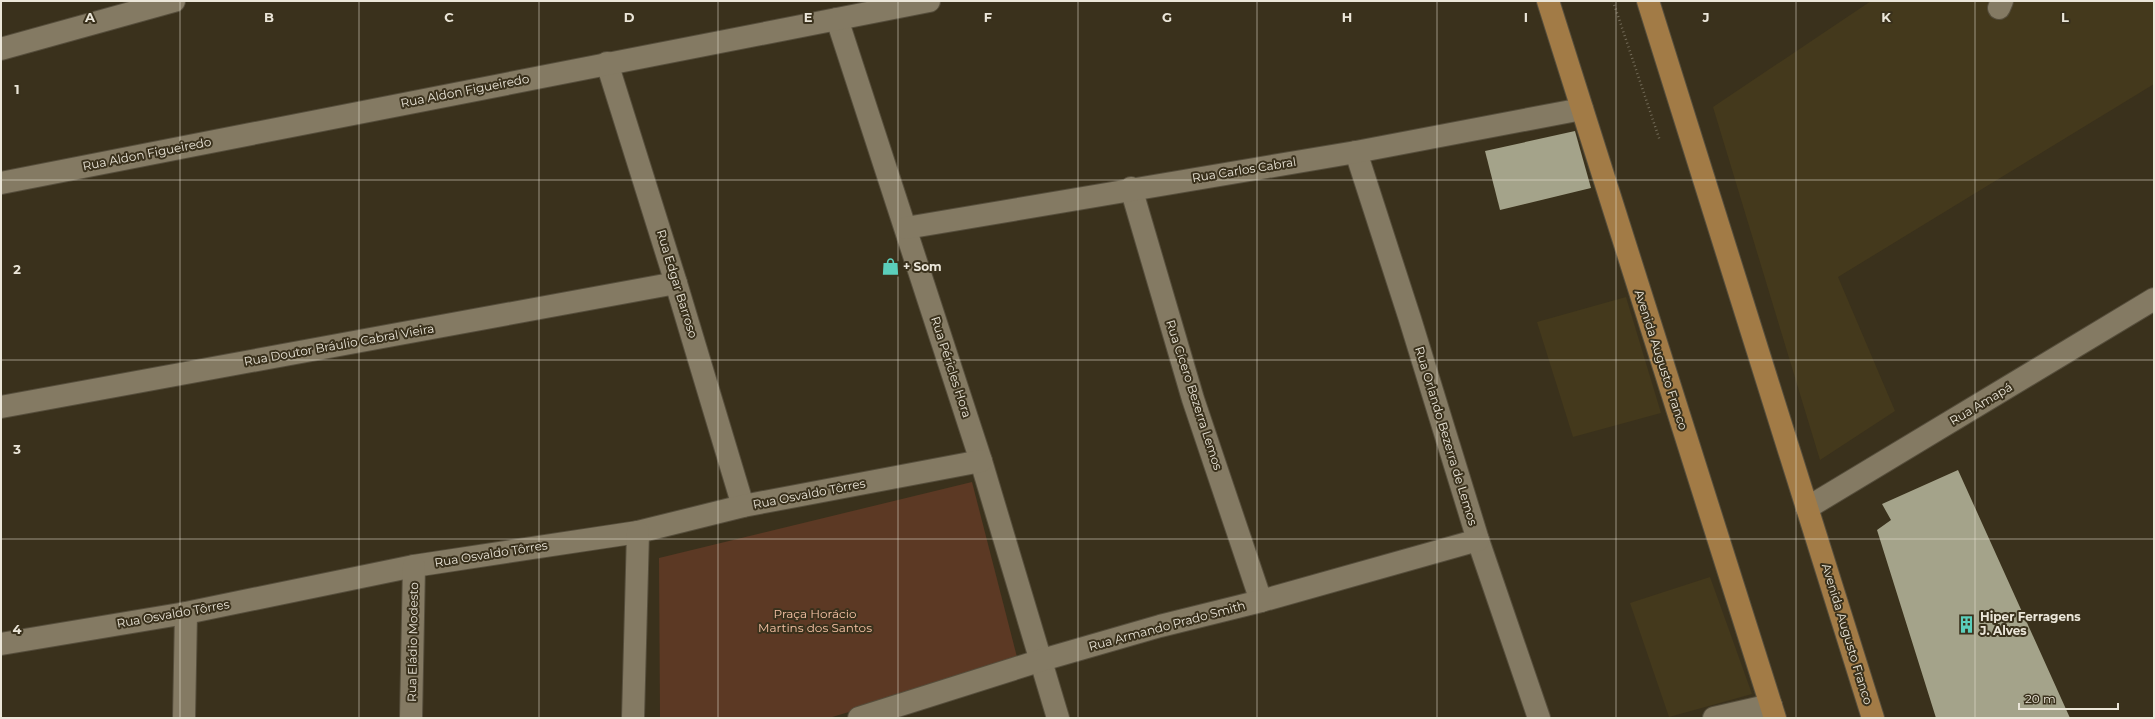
<svg xmlns="http://www.w3.org/2000/svg" width="2155" height="719" font-family="Montserrat,sans-serif">
<rect width="100%" height="100%" fill="#3a311c"/>
<g fill="#44391c">
<path d="M1871,1H2154V84L1838,277L1895,411L1820,460L1713,107Z"/>
<path d="M1626,297L1661,413L1573,437L1537,322Z"/>
<path d="M1710,577L1752,694L1669,717L1630,603Z"/>
</g>
<path fill="#5c3924" d="M972,482L1018,661L829,718H660L659,558Z"/>
<g fill="#a4a38a">
<path d="M1575,131L1591,188L1500,210L1485,151Z"/>
<path d="M1958,470L2070,718H1936L1877,530L1891,520L1882,504Z"/>
</g>
<g fill="none" stroke-linecap="round" stroke-linejoin="round">
<defs>
<g id="minor">
<path d="M1999,8L2002,1"/>
<path d="M837,19L981,461L1058,718"/>
<path d="M1,49L174,1"/>
<path d="M607,63L676,283L743,506"/>
<path d="M1356,152L1410,319L1478,540L1539,718"/>
<path d="M1,183L929,1"/>
<path d="M1131,188L1193,399L1261,601"/>
<path d="M906,228L1356,152L1582,109"/>
<path d="M1,407L676,283"/>
<path d="M1807,508L2154,299"/>
<path d="M1,644L186,613L414,566L638,532L743,506L981,461"/>
<path d="M184,718L186,613"/>
<path d="M411,718L414,566"/>
<path d="M633,718L638,532"/>
<path d="M859,718L1042,660L1160,626L1261,601L1478,540"/>
<path d="M1714,718L1771,705"/>
</g>
<g id="major">
<path d="M1548,1L1775,718"/>
<path d="M1648,1L1873,718"/>
</g>
</defs>
<use href="#minor" stroke="#564e3c" stroke-width="24"/>
<use href="#major" stroke="#564e3c" stroke-width="24"/>
<path stroke="#726a57" stroke-width="2.5" stroke-dasharray="1 3" stroke-linecap="butt" d="M1613,1L1660,141"/>
<use href="#minor" stroke="#847a63" stroke-width="22"/>
<use href="#major" stroke="#a27b46" stroke-width="22"/>
</g>
<path fill="none" stroke="#ebe6d9" stroke-width="1" stroke-opacity="0.55" d="M180,1V718M359,1V718M539,1V718M718,1V718M898,1V718M1078,1V718M1257,1V718M1437,1V718M1616,1V718M1796,1V718M1975,1V718M1,180H2154M1,360H2154M1,539H2154"/>
<defs>
<symbol id="shop-bare" viewBox="-9 -9 18 18"><path d="M-5-2.5h2.3a2.7 3.5 0 0 1 5.4 0H5L5.5 6h-11ZM-1.5-2.5h3a1.5 2.3 0 0 0-3 0Z" fill="#5bcebb" stroke="#3a311c" stroke-width="2.5" paint-order="stroke"/></symbol>
<symbol id="building-bare" viewBox="-9 -9 18 18"><path d="M-4-6H4V6H1V3H-1V6H-4ZM-2.5-4.3h1.7v1.8h-1.7ZM.8-4.3h1.7v1.8H.8ZM-2.5-1h1.7V.8h-1.7ZM.8-1h1.7V.8H.8Z" fill="#5bcebb" stroke="#3a311c" stroke-width="2.5" paint-order="stroke"/></symbol>
</defs>
<g fill-rule="evenodd">
<use href="#shop-bare" x="878" y="254" width="25" height="25"/>
<use href="#building-bare" x="1954" y="612" width="25" height="25"/>
</g>
<g text-anchor="middle" stroke-width="4" stroke-linejoin="round" paint-order="stroke">
<g font-size="12" fill="#ebe6d9" stroke="#3a311c">
<text transform="translate(465 91) rotate(-11)" y="4">Rua Aldon Figueiredo</text>
<text transform="translate(147 154) rotate(-11)" y="4">Rua Aldon Figueiredo</text>
<text transform="translate(1244 170) rotate(-9)" y="4">Rua Carlos Cabral</text>
<text transform="translate(677 284) rotate(73)" y="4">Rua Edgar Barroso</text>
<text transform="translate(339 345) rotate(-10)" y="4">Rua Doutor Bráulio Cabral Vieira</text>
<text transform="translate(1661 360) rotate(72)" y="4">Avenida Augusto Franco</text>
<text transform="translate(951 367) rotate(72)" y="4">Rua Péricles Hora</text>
<text transform="translate(1194 395) rotate(72)" y="4">Rua Cícero Bezerra Lemos</text>
<text transform="translate(1981 404) rotate(-31)" y="4">Rua Amapá</text>
<text transform="translate(1446 436) rotate(73)" y="4">Rua Orlando Bezerra de Lemos</text>
<text transform="translate(809 494) rotate(-11)" y="4">Rua Osvaldo Tôrres</text>
<text transform="translate(491 554) rotate(-9)" y="4">Rua Osvaldo Tôrres</text>
<text transform="translate(173 614) rotate(-10)" y="4">Rua Osvaldo Tôrres</text>
<text transform="translate(1167 626) rotate(-15)" y="4">Rua Armando Prado Smith</text>
<text transform="translate(1847 634) rotate(73)" y="4">Avenida Augusto Franco</text>
<text transform="translate(413 642) rotate(-89)" y="4">Rua Eládio Modesto</text>
</g>
<g font-size="12" font-weight="bold" fill="#ebe6d9" stroke="#3a311c" text-anchor="start">
<text x="903" y="271">+ Som</text>
<text x="1980" y="621">Hiper Ferragens<tspan x="1980" dy="14">J. Alves</tspan></text>
</g>
<g font-size="12" fill="#f8c4a6" stroke="#3a311c">
<text x="815" y="618">Praça Horácio<tspan x="815" dy="14">Martins dos Santos</tspan></text>
</g>
</g>
<g font-size="13" text-anchor="middle" font-weight="bold" fill="#ebe6d9" stroke="#3a311c" stroke-width="4" stroke-linejoin="round" paint-order="stroke">
<text x="90" y="22">A</text>
<text x="269" y="22">B</text>
<text x="449" y="22">C</text>
<text x="629" y="22">D</text>
<text x="808" y="22">E</text>
<text x="988" y="22">F</text>
<text x="1167" y="22">G</text>
<text x="1347" y="22">H</text>
<text x="1526" y="22">I</text>
<text x="1706" y="22">J</text>
<text x="1886" y="22">K</text>
<text x="2065" y="22">L</text>
<text x="17" y="94">1</text>
<text x="17" y="274">2</text>
<text x="17" y="454">3</text>
<text x="17" y="634">4</text>
</g>
<rect width="2155" height="719" fill="none" stroke="#ebe6d9" stroke-width="4"/>
<path d="M2019 703v6h99v-6" fill="none" stroke="#ebe6d9" stroke-width="2"/>
<text x="2025" y="703" font-size="12" fill="#ebe6d9" stroke="#3a311c" stroke-width="3" paint-order="stroke">20 m</text>
</svg>
